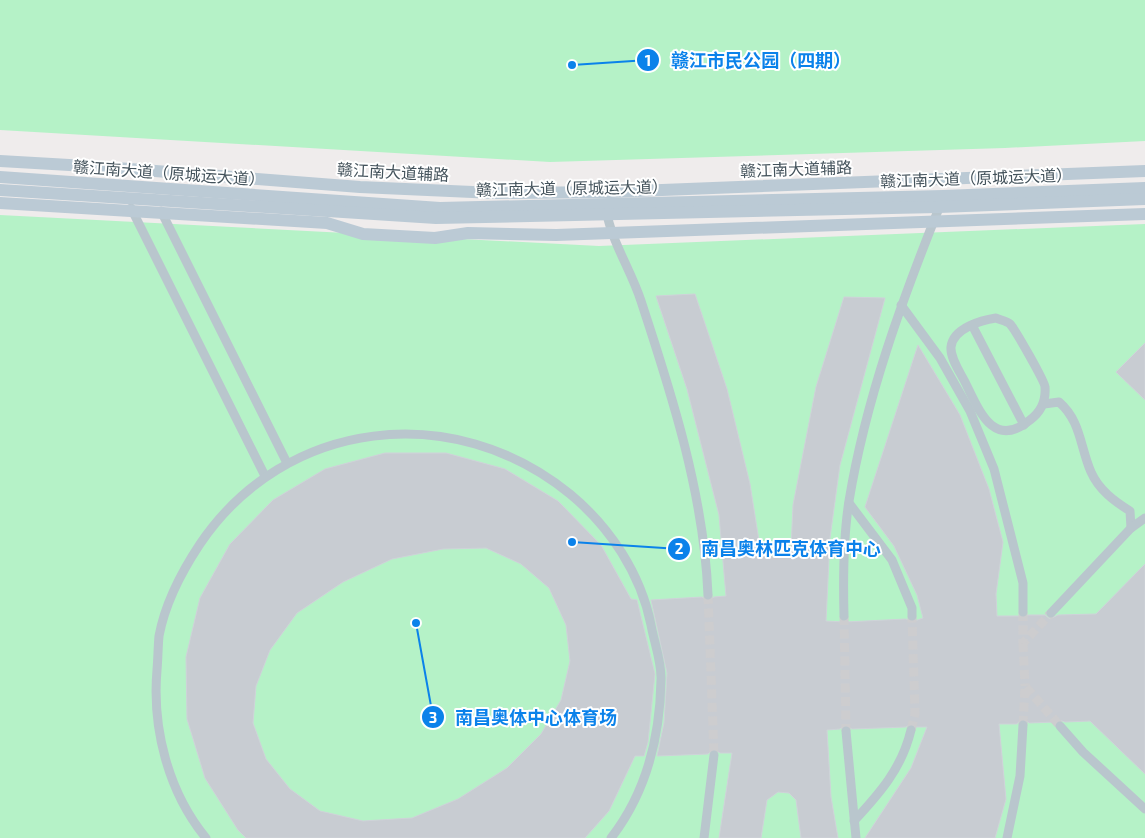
<svg xmlns="http://www.w3.org/2000/svg" width="1145" height="838" font-family="'Exo 2','Noto Sans SC',sans-serif">
<rect width="100%" height="100%" fill="#efecec"/>
<g fill="#b5f2c7">
<path d="M0,0H1145V141L1005,148L550,162L0,130Z"/>
<path d="M0,215L599,246L1145,224V838H0Z"/>
</g>
<g fill="#c8ccd2" stroke="#cfd3d9" fill-rule="evenodd">
<path d="M695,294L727,389L750,484L760,547L767,556L780,558L791,548L793,505L816,387L844,297L885,298L840,465L830,538L826,621L845,622L906,619L912,622L923,618L917,595L894,546L865,507L918,345L960,415L989,489L1003,542L996,594L997,616H1018L1023,618L1028,615H1045L1050,619L1058,615L1096,614L1145,564V774L1090,721L1065,722L1059,720L1055,722L1029,723L1026,720L1021,719L1017,724H999L1006,799L995,838H865L911,768L927,727H916L910,724L906,727L852,729L845,725L840,729L827,730L831,797L838,838H801L796,800L789,793L778,792L767,800L761,838H719L732,753H720L714,749L708,754L657,756L664,723L667,673L651,600L702,597L708,601L714,597L726,596L719,515L687,389L656,296Z"/>
<path d="M1145,343V400L1116,372Z"/>
<path d="M385,453H446L505,469L558,501L601,545L631,599L637,600L655,674L648,742L644,756H635L609,811L585,838H246L238,830L205,778L187,719L186,657L200,598L230,544L273,500L325,469ZM486,548L521,564L549,588L566,625L570,661L561,700L541,734L507,768L458,799L412,818L363,821L320,811L290,789L266,759L253,723L256,686L270,650L297,613L343,582L392,559L443,549Z"/>
</g>
<g fill="none" stroke-linecap="round" stroke-linejoin="round">
<g stroke="#cdcdcf" stroke-width="9" stroke-dasharray="9 4.5" stroke-linecap="butt">
<path d="M708,595L714,755"/>
<path d="M1023,612V643L1051,613"/>
<path d="M844,616L846,731"/>
<path d="M1023,643L1025,686"/>
<path d="M1023,725L1025,686L1060,726"/>
<path d="M911,730L915,714L912,616"/>
</g>
<g stroke="#b9c6cd" stroke-width="9">
<path d="M131,208L265,476"/>
<path d="M606,209C611,241 631,270 641,301C672,395 704,495 708,595"/>
<path d="M161,211L287,463"/>
<path d="M901,305L940,358L970,411L994,469L1023,583V612"/>
<path d="M996,318C1000,320 1007,321 1010,324C1015,329 1045,382 1045,387C1046,401 1041,412 1030,420C993,450 979,410 965,382C960,372 950,358 951,347C953,328 982,320 996,318Z"/>
<path d="M972,325L1024,425"/>
<path d="M1044,404L1059,402C1081,421 1080,447 1091,472C1099,490 1114,501 1130,511L1131,528"/>
<path d="M849,503L892,560L912,608V616"/>
<path d="M1051,613L1131,528L1145,518"/>
<path d="M844,616C843,578 843,539 849,501C866,398 902,300 941,203"/>
<path d="M1060,726L1083,752L1145,809"/>
<path d="M846,731L856,838"/>
<path d="M854,821C880,793 902,768 911,730"/>
<path d="M206,838C168,792 152,728 157,670C158,658 158,647 159,636C165,604 182,571 200,544C285,418 454,399 570,494C610,527 641,574 651,625C654,642 662,663 661,680C660,737 646,793 611,838"/>
<path d="M704,838L714,755"/>
<path d="M1007,838L1020,776L1023,725"/>
</g>
<g stroke="#bbcad5" stroke-width="12">
<path d="M0,161L104,167L360,187L495,193L611,192L1145,171"/>
<path d="M0,177L440,208L943,196L1145,188"/>
<path d="M0,190L436,218L939,207L1145,199"/>
<path d="M0,203L327,223L363,234L435,238L468,233L556,235L1145,214"/>
</g>
</g>
<g text-anchor="middle" stroke-width="4" stroke-linejoin="round" paint-order="stroke">
<g font-size="16" fill="#43525b" stroke="#fff">
<text transform="translate(796 169) rotate(-2)" y="6">赣江南大道辅路</text>
<text transform="translate(393 172) rotate(3)" y="6">赣江南大道辅路</text>
<text transform="translate(169 173) rotate(4)" y="6">赣江南大道（原城运大道）</text>
<text transform="translate(976 178) rotate(-2)" y="6">赣江南大道（原城运大道）</text>
<text transform="translate(572 188) rotate(-1)" y="6">赣江南大道（原城运大道）</text>
</g>
</g>
<path fill="none" stroke="#0b82ea" stroke-width="2" d="M572 65L648 60M572 542L679 549M416 623L433 717"/>
<g fill="#0b82ea" stroke="#fff" stroke-width="2">
<circle cx="572" cy="65" r="5"/>
<circle cx="572" cy="542" r="5"/>
<circle cx="416" cy="623" r="5"/>
<circle cx="648" cy="60" r="12"/>
<circle cx="679" cy="549" r="12"/>
<circle cx="433" cy="717" r="12"/>
</g>
<g font-size="15" text-anchor="middle" font-weight="bold" fill="#fff">
<text x="648" y="66">1</text>
<text x="679" y="554">2</text>
<text x="433" y="723">3</text>
</g>
<g font-size="18" text-anchor="middle" font-weight="bold" fill="#0b82ea" stroke="#fff" stroke-width="4" stroke-linejoin="round" paint-order="stroke">
<text x="761" y="67">赣江市民公园（四期）</text>
<text x="791" y="555">南昌奥林匹克体育中心</text>
<text x="536" y="724">南昌奥体中心体育场</text>
</g>
</svg>
